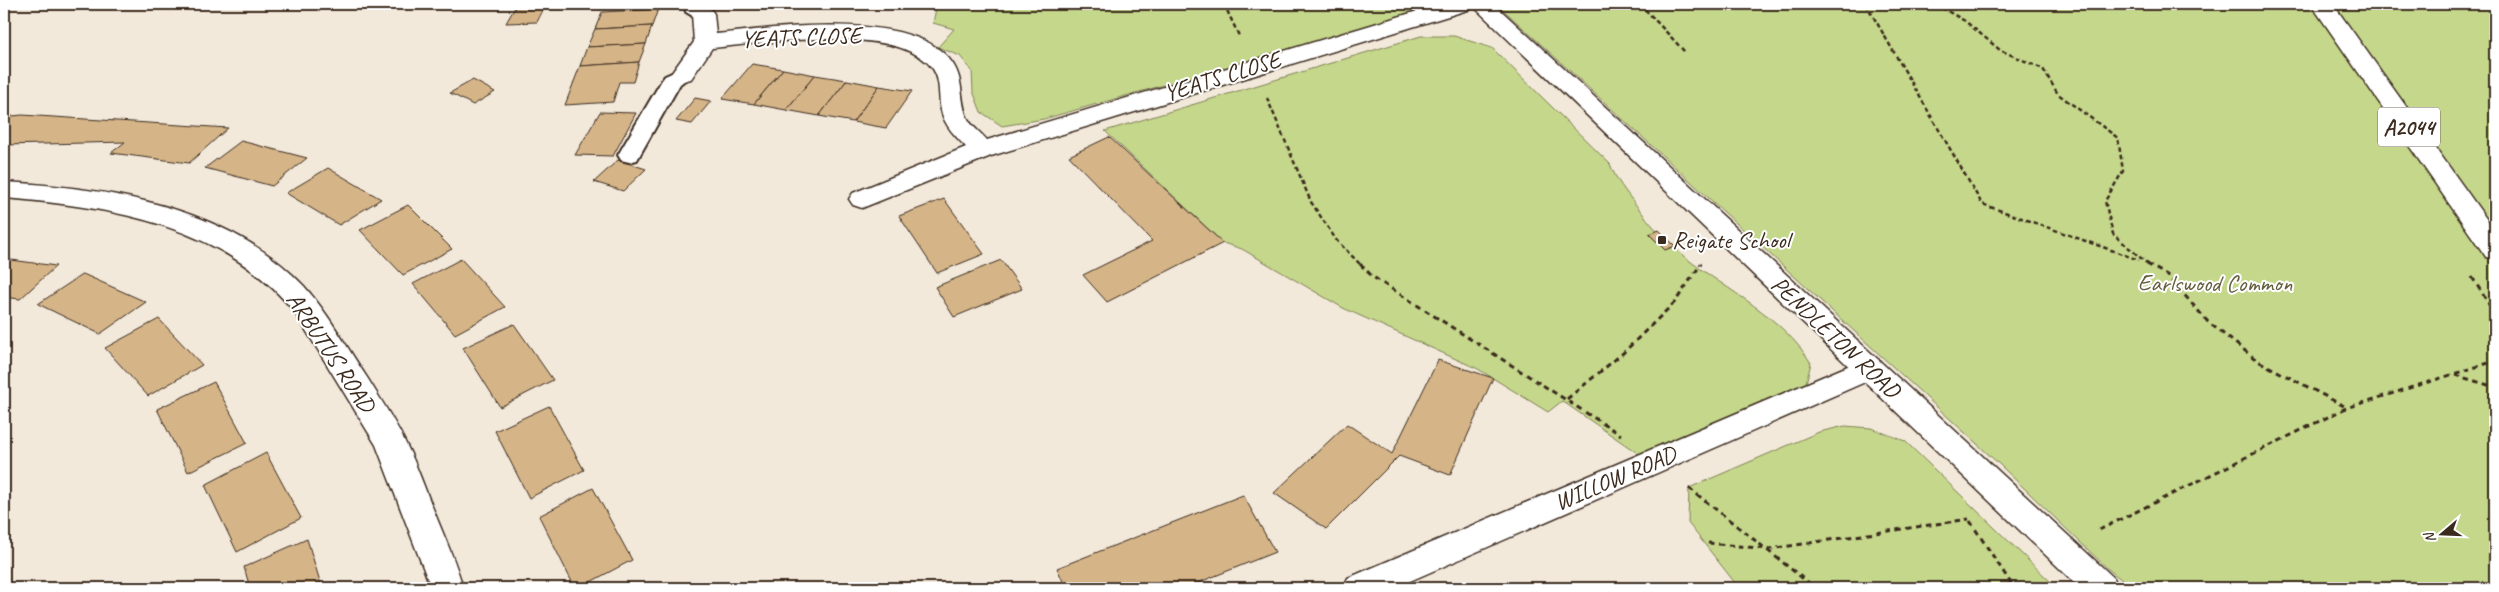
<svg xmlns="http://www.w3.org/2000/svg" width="2499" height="592" font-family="Caveat,sans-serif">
<rect width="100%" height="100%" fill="#f2e9db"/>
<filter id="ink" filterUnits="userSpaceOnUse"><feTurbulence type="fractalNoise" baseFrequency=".02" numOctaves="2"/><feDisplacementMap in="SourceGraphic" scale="10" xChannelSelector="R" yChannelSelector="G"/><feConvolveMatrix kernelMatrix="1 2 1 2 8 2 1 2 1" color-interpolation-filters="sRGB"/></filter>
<g filter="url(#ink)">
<g fill="#c4d78b" stroke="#808054">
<path d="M937,4H1419L1404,17L1044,119L1002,126L981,112L973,91L972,71L960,56L938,47L954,29L933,23Z"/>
<path d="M1497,4H2495V588H2132L2108,569L1999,464Z"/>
<path d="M1421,36H1454L1492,48L1610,164C1616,180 1626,192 1636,205C1651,225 1667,243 1686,258C1728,291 1782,316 1811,363L1806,383L1794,397L1646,459L1562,401L1548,412L1478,369L1343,308L1242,249L1223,243L1105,131Z"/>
<path d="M1845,426L1871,428L1905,441L2057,588H1739L1688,523L1689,488L1819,432Z"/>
</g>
<g fill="#d5b588" stroke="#3b2a1e">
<path d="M517,4H546L537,22L506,23Z"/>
<path d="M658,9L652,26L595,29L602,12Z"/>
<path d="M652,26L646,44L587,47L595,29Z"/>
<path d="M646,44L639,62L580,66L587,47Z"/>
<path d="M639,62L633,82H619L613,102L565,105L580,66Z"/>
<path d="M752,64L783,69L754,104L722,99Z"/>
<path d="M783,69L815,75L786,110L754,104Z"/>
<path d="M815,75L847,80L819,116L786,110Z"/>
<path d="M473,80L495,92L473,105L450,93Z"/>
<path d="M847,80L879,86L853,122L819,116Z"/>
<path d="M879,86L912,91L886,128L853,122Z"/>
<path d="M695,98L711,101L692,124L676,121Z"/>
<path d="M600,112L636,113L613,156L575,155Z"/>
<path d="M22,115L228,128L189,163L111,153L125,142L4,145V117Z"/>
<path d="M1109,137L1223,243L1107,302L1083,275L1152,241L1069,156Z"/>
<path d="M241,141L307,158L272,186L205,168Z"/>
<path d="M618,160L646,169L623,191L594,182Z"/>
<path d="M328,168L381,199L339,225L286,193Z"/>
<path d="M944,199L984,254L937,273L899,216Z"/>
<path d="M408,205L452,249L403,275L360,230Z"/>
<path d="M1659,230L1675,246L1665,250L1649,234Z"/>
<path d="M4,259L56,266L20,299L4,297Z"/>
<path d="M461,259L505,307L455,334L413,284Z"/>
<path d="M1001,260L1022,289L954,317L935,287Z"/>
<path d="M83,274L146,302L100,334L38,304Z"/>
<path d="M159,319L202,365L148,396L105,348Z"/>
<path d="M514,324L553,380L500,407L463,348Z"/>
<path d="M1438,360L1493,378L1450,475L1399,456L1326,529L1274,493L1347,424L1392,454Z"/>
<path d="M214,382L247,443L188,472L157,409Z"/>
<path d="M549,406L584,470L529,498L495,431Z"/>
<path d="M266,453L301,518L237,552L205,485Z"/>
<path d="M593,488L632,560L579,588H575L539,516Z"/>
<path d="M1243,495L1275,552L1185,588H1066L1057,568Z"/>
<path d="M307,539L322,588H250L244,567Z"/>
</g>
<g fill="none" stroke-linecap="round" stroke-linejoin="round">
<defs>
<g id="lane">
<path d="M684,4H702L712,14L710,18H696L686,12Z"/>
<path d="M683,68L690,70L693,74L680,84L637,160L629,162L621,160L618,155L662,80L665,76Z"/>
</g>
<g id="street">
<path d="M1441,4H1474L1471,9L991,156L862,208L853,205L849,199L853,193L966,147C956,137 944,125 941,110C938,97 941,80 933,69C900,22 763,43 712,48L691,79L683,81L675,79L671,74L694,42L692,14L695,9L703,7L711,9L714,14L716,34C773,28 910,9 950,60C965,78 959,98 967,117C971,126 981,133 987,140Z"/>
<path d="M4,182C108,188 228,206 304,286C329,314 347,348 368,379C382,402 397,424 408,448C418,468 425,490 434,511C444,536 456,562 463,588H431L376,445L296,314C225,224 111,207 4,198Z"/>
<path d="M1869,357L1879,360L1883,368L1879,376L1394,588H1343L1348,578Z"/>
</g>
<path id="secondary" d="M1471,4H1494L2114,578L2118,588H2080Z"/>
<path id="primary" d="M2311,4H2333L2495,231V259L2486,257Z"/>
</defs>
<use href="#lane" stroke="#3b2a1e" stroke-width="4"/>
<use href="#street" stroke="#3b2a1e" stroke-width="3"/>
<use href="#secondary" stroke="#3b2a1e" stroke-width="3"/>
<use href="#primary" stroke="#3b2a1e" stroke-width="3"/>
<g stroke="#3b2a1e" stroke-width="2.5" stroke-dasharray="4.5 3" stroke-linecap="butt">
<path d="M1224,4L1240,38"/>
<path d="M1640,4L1685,52"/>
<path d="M1866,4L1982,204L2139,260"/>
<path d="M1935,4L1965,21L2000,50L2043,69L2058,94L2118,138L2123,171L2105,201L2113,234L2149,265"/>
<path d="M1267,98L1311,202L1337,241L1361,265"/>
<path d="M1700,265L1701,263"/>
</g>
<g stroke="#3b2a1e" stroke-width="3" stroke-dasharray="5.5 4.5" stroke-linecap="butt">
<path d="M1360,264L1373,277L1621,435"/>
<path d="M2147,264L2167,275L2208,322L2258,361L2346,407"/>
<path d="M2472,277L2495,314"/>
<path d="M2455,375L2495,387"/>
<path d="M1567,399L1623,353L1675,302L1701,264"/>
<path d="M1689,488L1815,588"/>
<path d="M1970,521L2014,588"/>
<path d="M2099,530L2346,408L2495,361"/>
<path d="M1708,543L1769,549L1969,519"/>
</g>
<use href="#lane" fill="#fff" fill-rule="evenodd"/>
<use href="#street" fill="#fff" fill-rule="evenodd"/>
<use href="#secondary" fill="#fff" fill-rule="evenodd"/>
<use href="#primary" fill="#fff" fill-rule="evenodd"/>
</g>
</g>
<rect fill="#3b2a1e" stroke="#fff" stroke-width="2" x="1657" y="235" width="10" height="10" rx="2.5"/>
<g text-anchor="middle" stroke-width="4" stroke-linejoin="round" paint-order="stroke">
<rect fill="#fff" stroke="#766a62" stroke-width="1" x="2378" y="107.5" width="62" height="39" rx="4"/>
<g font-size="22" font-weight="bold" fill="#3b2a1e">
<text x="2409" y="135">A2044</text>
</g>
<g font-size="24" fill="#3b2a1e" stroke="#fff">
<text transform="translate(801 37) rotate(-2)" y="8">YEATS CLOSE</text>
<text transform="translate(1222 76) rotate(-17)" y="8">YEATS CLOSE</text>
<text transform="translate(1836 337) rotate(43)" y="8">PENDLETON ROAD</text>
<text transform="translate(331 352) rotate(56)" y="8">ARBUTUS ROAD</text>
<text transform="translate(1615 478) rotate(-23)" y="8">WILLOW ROAD</text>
</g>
<g font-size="24" fill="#3b2a1e" stroke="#fff" text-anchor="start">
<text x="1672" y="248">Reigate School</text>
</g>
<g font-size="24" fill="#645e3f" stroke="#fff">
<text x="2215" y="291">Earlswood Common</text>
</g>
</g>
<rect width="2499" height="592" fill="none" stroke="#fff" stroke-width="20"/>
<rect x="10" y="10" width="2479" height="572" fill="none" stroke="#3b2a1e" stroke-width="2" filter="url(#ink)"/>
<g transform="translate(2442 534) rotate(251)" stroke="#ffffff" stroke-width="4" paint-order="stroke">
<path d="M0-4L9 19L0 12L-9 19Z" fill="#3b2a1e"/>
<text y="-8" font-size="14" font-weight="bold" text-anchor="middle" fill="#3b2a1e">N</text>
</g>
</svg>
